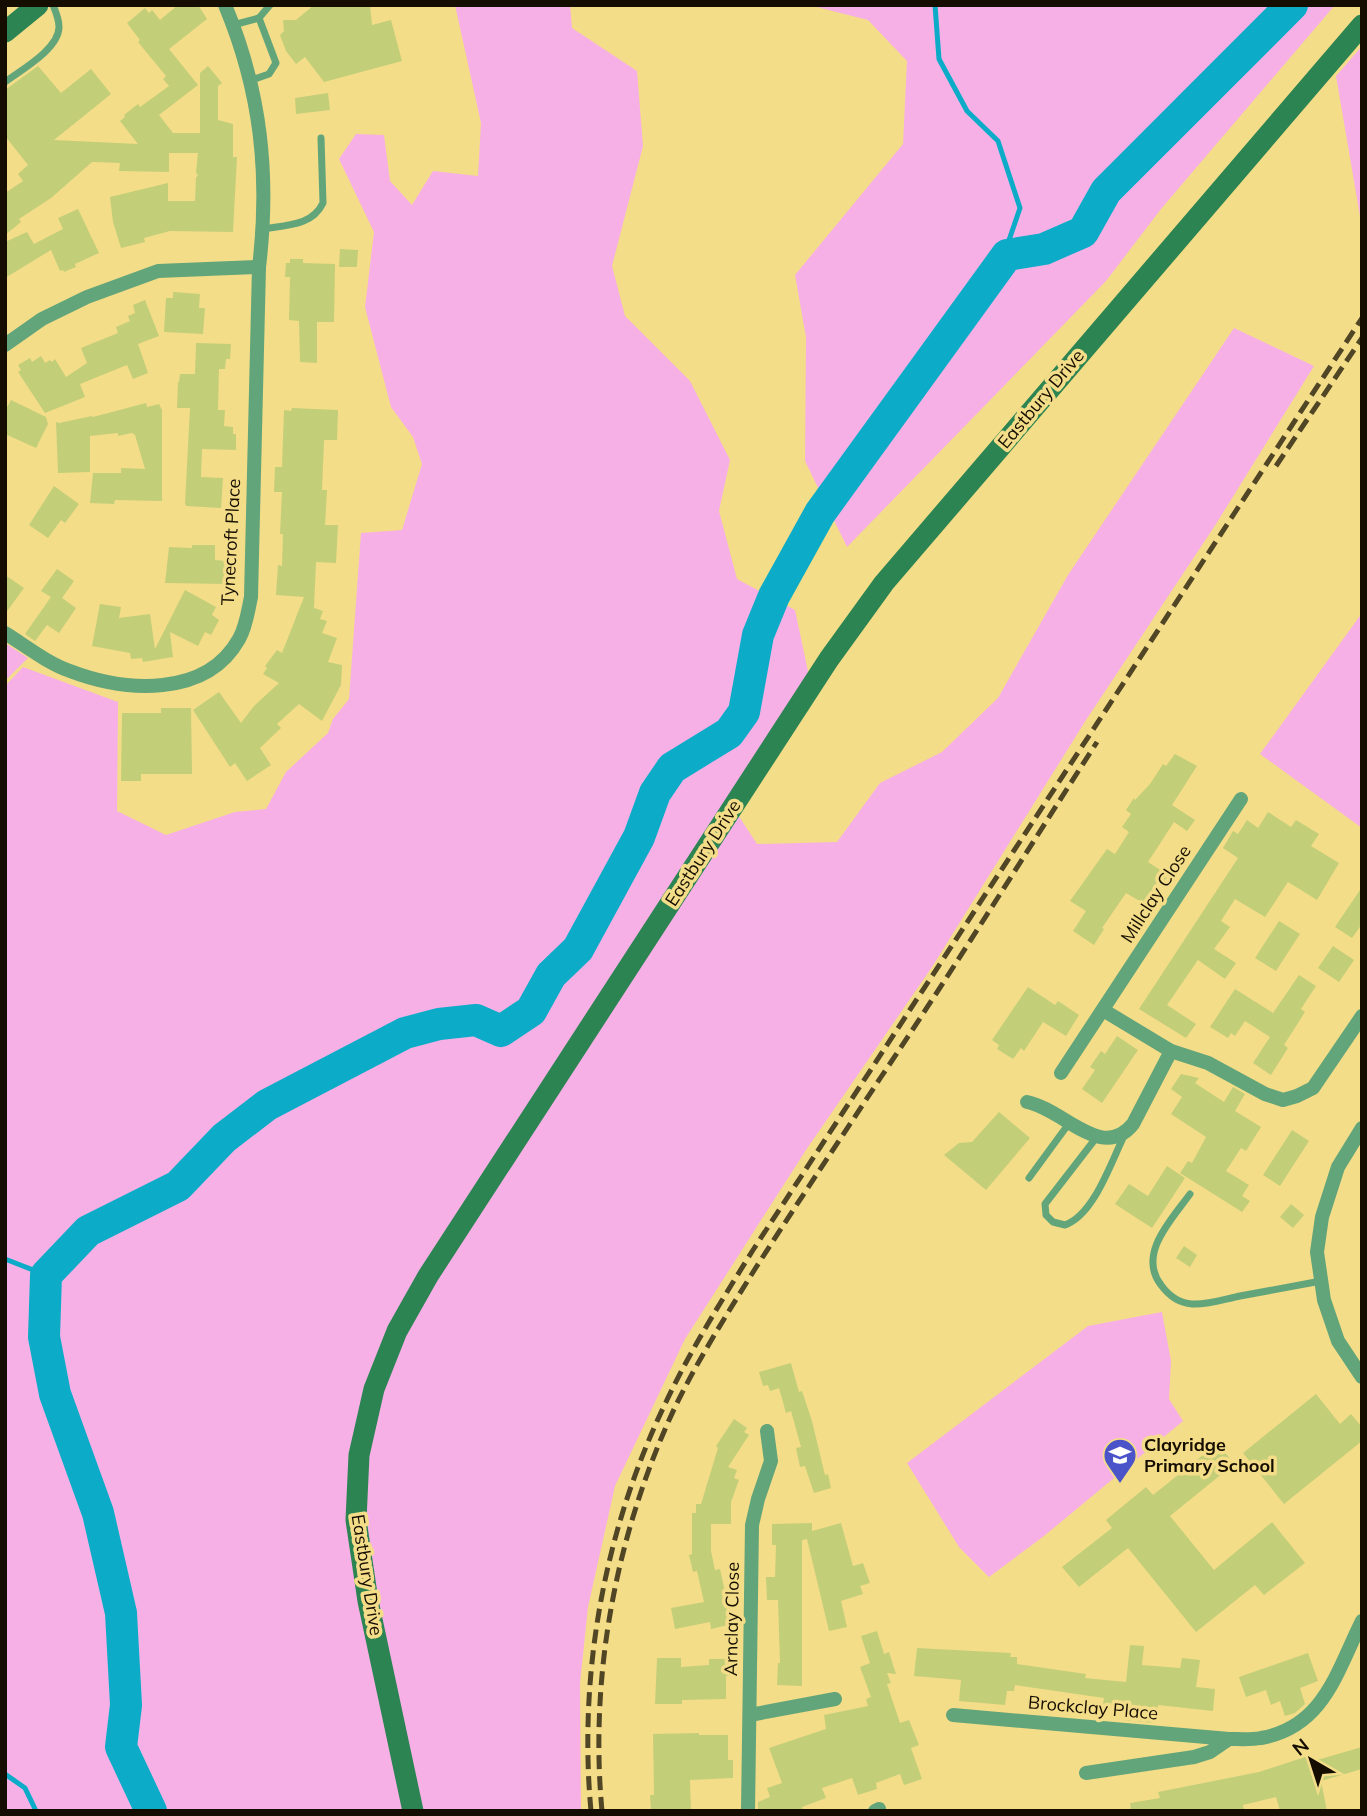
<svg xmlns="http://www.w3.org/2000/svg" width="1367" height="1816" font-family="Mulish,sans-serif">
<rect width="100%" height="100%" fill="#f4dd88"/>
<g fill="#f6b0e6">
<path d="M455,5H570L572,28L637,71L643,146L612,266L625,316L690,381L730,460L719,511L737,579L795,610L809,676L727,798L757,844L837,842L880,783L942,752L998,698L1068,575L1234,328L1314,366L1216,524L1086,720L932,967L806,1150L685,1339L615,1486L588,1607L580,1683L581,1811H5V686L23,667L118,702L117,811L166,835L235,812L266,809L286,772L328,733L333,719L349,699L361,533L402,530L422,464L413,437L391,407L365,307L374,232L339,159L356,134L384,135L390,181L412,205L433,171L478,176L481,123Z"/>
<path d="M809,5H1335L1161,209L1106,281L847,547L805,461L806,337L795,275L903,144L907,61L868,20Z"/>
<path d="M1362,46V228L1336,76Z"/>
<path d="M1362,613V828L1260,754Z"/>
<path d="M5,643L28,658L5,681Z"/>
<path d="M1162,1312L1171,1361L1169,1399L1183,1421L1044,1536L989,1577L959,1547L907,1463L1088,1326Z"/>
</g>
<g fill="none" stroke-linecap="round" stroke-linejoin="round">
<g stroke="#0cacc8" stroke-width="5">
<path d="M935,5L939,59L967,111L998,141L1020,208L1007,246V255"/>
<path d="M5,1259L46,1275"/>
<path d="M5,1774L25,1788L36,1811"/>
</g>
<path stroke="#0cacc8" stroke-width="32" d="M151,1811L121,1747L126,1705L121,1613L98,1513L55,1394L44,1337L46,1275L88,1231L178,1186L224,1138L267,1105L405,1033L439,1024L476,1020L501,1031L531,1011L551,975L578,949L639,837L655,793L672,768L729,733L744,712L758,635L774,596L820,513L1007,255L1044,249L1083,232L1106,191L1292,5"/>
</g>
<g fill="#c3ce79">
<path d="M178,5H198L207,19L169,49L198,85L159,115L173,133H200V73L208,66L222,83L218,86V120L233,124V157H237L233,232L170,231L144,238L145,242L121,248L113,222L110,197L168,183V201H195L196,177L198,176L196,172L198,153H169V172L119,171L120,163L92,162L51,198L19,219L21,222L5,235V193L23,181L18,174L28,165L5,136V90L38,66L61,93L91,69L111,94L54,140L138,144L120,121L125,117L124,115L138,104L140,107L169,86L163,79L166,76L138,42L140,40L127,23L145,8L149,13L152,10L160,20Z"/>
<path d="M314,5H370L372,25L391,20L402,61L324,82L305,57L296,64L286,51L280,35L284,31L283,20H296Z"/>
<path d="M328,93L330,110L296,114L295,98Z"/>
<path d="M78,209L99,253L75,264L76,267L64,272L63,270L60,271L51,250L5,278V242L27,232L34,244L63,229L58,218Z"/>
<path d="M340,249L358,250L357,267H339Z"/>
<path d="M290,259H303V263L335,264L334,322H317V363L300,362L299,321L289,320L290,277H285L286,263H290Z"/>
<path d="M173,292L200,294L199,308H205L203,334L164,332L166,298H173Z"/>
<path d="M145,300L159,336L138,344L148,373L133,379L127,365L80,384L85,397L45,413L18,372L21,370L18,365L30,358L32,362L41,356L45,363L50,360L52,362L55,359L66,377L87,363L81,348L118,333L116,327L130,321L128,316L135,313L133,305Z"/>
<path d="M196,343L231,344L230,359H226L225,369H219L218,410H225L224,426L233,427V434H236V450L202,449L201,477L223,478L221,508L186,506L185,504L190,408H177L178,382H179L180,374H195Z"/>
<path d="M11,400L46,417L48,424L36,448L5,434V411Z"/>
<path d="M146,403L147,407L159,404L162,410V501L115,500L114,504L90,503L93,473H121V468L145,469L135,435L132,433L118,436V433L90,436V472L58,473L56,422L59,423L92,416L93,417Z"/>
<path d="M292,408L338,410L337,440H324L322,490H327L325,525H338L336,563L316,562L314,608L323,611L320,619L327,621L322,633L337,638L328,662L342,665L341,685L322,721L299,704L277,724L281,728L260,748L271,765L247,781L235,763L230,767L193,710L219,692L241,723L254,706L279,683L263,674L267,668L265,666L277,650L282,653L304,597L276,595L278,565L282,566L283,534H280L282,492H274L275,467H282L284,410L291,411Z"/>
<path d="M54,486L79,504L65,523L61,520L48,538L29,525Z"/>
<path d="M192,545H215V560L227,561L226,584L165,583L169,547L192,548Z"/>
<path d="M57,569L74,581L62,598L76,608L59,633L47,625L35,641L25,634L51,597L41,591Z"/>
<path d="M5,575L24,588L5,614Z"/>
<path d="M185,590L216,607L212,615L219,620L211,635L205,632L198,646L170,632L173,657L143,662L142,658L131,659L130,653L92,646L100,604L121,607L119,618L150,614L155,649Z"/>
<path d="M161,708H191L192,774H141V781H121L122,713H161Z"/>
<path d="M1175,754L1197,766L1172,805L1195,820L1187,831L1174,822L1148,862L1168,875L1154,897L1149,894L1143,903L1126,893L1102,928L1104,929L1094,945L1073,931L1086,911L1070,901L1107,849L1115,854L1129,832L1122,827L1131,814L1126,810L1134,798L1135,800L1150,784L1163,764L1166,766Z"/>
<path d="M1268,812L1291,827L1296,820L1319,834L1311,846L1339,863L1317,900L1288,882L1265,917L1235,899L1221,921L1230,927L1214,949L1236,963L1225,979L1198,960L1167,1005L1196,1024L1186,1038L1139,1009L1238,858L1223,848L1233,831L1238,834L1247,820L1258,828Z"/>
<path d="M1362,887V924L1352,938L1335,927Z"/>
<path d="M1279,921L1300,934L1276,971L1255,958Z"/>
<path d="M1333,946L1354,960L1339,982L1318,968Z"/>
<path d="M1299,975L1316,986L1301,1009L1305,1012L1284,1045L1288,1048L1271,1075L1253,1063L1270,1037L1245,1021L1235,1036L1231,1033L1228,1038L1210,1027L1235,989L1273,1013Z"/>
<path d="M1028,987L1055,1005L1058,1001L1079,1015L1066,1036L1043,1022L1024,1051L1021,1048L1013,1059L997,1049L999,1045L992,1040Z"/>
<path d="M1117,1036L1138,1050L1102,1103L1082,1089L1095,1070L1090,1067L1101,1051L1105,1054Z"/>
<path d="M1181,1074L1199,1078L1195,1083L1224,1102L1233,1087L1245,1094L1235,1111L1261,1127L1246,1151L1241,1148L1226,1171L1249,1185L1242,1196L1250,1201L1242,1212L1180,1173L1188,1161L1192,1163L1206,1137L1171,1114L1182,1097L1171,1089Z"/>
<path d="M999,1112L1030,1138L986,1190L944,1155L959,1143L972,1142Z"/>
<path d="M1292,1130L1309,1141L1280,1186L1263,1175Z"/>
<path d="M1167,1166L1185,1178L1152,1228L1115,1204L1129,1184L1148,1196Z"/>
<path d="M1291,1204L1304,1215L1293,1228L1280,1217Z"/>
<path d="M1184,1246L1197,1255L1190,1267L1176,1258Z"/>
<path d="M791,1363L799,1392L802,1391L812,1421L825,1475L828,1474L831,1488L814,1493L805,1466L800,1467L796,1448L801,1447L791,1411L786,1413L779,1388L770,1391L768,1385L763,1386L759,1372Z"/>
<path d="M1316,1394L1340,1424L1351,1414L1362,1427V1441L1284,1504L1243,1453Z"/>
<path d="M734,1419L747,1428L744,1432L749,1435L728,1467L737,1470L734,1478L739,1480L731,1502V1524H711V1551L715,1570L720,1569L732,1624L711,1629L710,1622L675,1629L671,1608L704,1602L697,1571L693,1572L689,1555L692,1554V1513H696V1504H701L718,1448L716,1446Z"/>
<path d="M1218,1443L1234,1464L1170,1516L1214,1570L1272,1522L1305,1563L1264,1595L1255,1585L1196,1632L1128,1548L1079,1587L1062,1567L1112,1528L1106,1520L1146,1487L1153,1495Z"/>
<path d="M812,1523V1531L841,1523L853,1566L863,1563L870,1583L860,1586L863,1594L841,1601L847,1627L829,1631L807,1539L802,1540V1686L777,1685L778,1663H780L778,1600H767L766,1577H775L776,1545H772V1524Z"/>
<path d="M877,1631L884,1654L889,1652L896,1674L887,1673L891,1683L887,1684L900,1723L909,1720L919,1745L911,1748L922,1779L904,1785L900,1774L876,1783L877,1789L858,1795L852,1778L822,1788L826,1798L802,1807L803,1811H758V1802L770,1797L767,1788L782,1783L769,1748L826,1729L824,1715L868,1706L866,1699L871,1697L860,1667L870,1663L861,1636Z"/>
<path d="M1130,1645L1144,1646L1142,1665L1180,1668L1182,1658L1200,1660L1196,1687L1215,1689L1213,1711L1158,1705L1155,1723L1123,1720L1124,1708L1103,1704L1104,1698L1015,1685L1014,1691H1007L1005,1705L959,1701L961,1680L914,1676L917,1648L1011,1653L1010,1657H1017V1664L1086,1674L1085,1678L1126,1682Z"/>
<path d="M1308,1653L1318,1681L1300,1688L1305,1704L1295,1713L1285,1716L1280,1701L1271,1705L1266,1690L1246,1697L1239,1677Z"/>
<path d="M657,1658H681V1667L709,1665V1659H730V1676H726V1699L682,1700V1704H655Z"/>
<path d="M699,1733V1735H728V1760H733V1778L690,1780L691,1811H651L650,1795H654L653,1734Z"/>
<path d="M1362,1747V1769L1321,1781L1327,1811H1280L1276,1797L1243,1805L1244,1811H1131L1130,1803L1160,1798L1158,1792L1259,1772L1308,1756L1310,1762Z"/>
</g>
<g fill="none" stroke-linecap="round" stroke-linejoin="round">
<g stroke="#62a57a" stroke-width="7">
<path d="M233,25L259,18L270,5"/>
<path d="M252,80L269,74L276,63L259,18"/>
<path d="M5,82C21,70 59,49 59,27C59,20 56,12 53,5"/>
<path d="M263,229C287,225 312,226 323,203L321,138"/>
<path d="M1096,1138L1045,1204L1046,1215L1053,1222L1065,1225C1094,1215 1111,1162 1124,1136"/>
<path d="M1029,1178L1070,1122"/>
<path d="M1190,1194C1172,1219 1137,1254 1161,1285C1169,1296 1178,1303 1192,1304C1208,1305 1225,1299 1240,1296C1267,1291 1294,1286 1321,1281"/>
</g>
<g stroke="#62a57a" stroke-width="14">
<path d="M5,345L42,319L87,297L158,271L259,267"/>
<path d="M5,633C26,646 47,663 70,671C125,692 206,698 239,639C246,627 248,611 251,597L259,267C270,175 261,91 225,5"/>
<path d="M1103,1010L1171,1051L1208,1063L1265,1094L1283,1100L1297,1096L1313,1088L1362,1016"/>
<path d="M1061,1073L1241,799"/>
<path d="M1027,1102C1065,1110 1102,1162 1133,1124L1171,1051"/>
<path d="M1362,1128L1338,1167L1322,1217L1317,1252L1324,1300L1338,1341L1362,1377"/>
<path d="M750,1715L835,1699"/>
<path d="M953,1715L1229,1739C1239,1739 1251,1740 1261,1738C1324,1727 1337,1671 1362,1621"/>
<path d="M1086,1773L1194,1757L1210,1752L1229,1739"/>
<path d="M748,1811L752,1525L758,1499L771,1461L767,1431"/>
<path d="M875,1811L879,1809"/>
</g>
<g stroke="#2c8452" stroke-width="21">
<path d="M5,32L38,5"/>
<path d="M413,1811L368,1601L356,1520L359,1455L374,1389L397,1331L428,1276L829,659L884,583L1362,25"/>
</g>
<g stroke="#504524" stroke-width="5" stroke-dasharray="14 7" stroke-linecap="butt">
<path d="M1276,466L1362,338"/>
<path d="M591,1811C578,1672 605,1528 666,1402C691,1349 722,1300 753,1250L1362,318"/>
<path d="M602,1811C589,1673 617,1530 676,1405C699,1358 727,1314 755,1269C796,1205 839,1141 881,1077C955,967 1025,854 1097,742"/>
</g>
</g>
<defs>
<symbol id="school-pin" viewBox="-11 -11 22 30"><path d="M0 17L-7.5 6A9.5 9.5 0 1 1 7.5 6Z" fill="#4a53c8" stroke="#f4dd88"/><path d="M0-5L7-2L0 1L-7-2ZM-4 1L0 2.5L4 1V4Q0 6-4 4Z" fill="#fff"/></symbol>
</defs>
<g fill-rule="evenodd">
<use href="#school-pin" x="1101" y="1436" width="38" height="52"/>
</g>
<g text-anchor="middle" stroke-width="7" stroke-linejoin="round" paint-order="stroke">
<g font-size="18" fill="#150e00" stroke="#f4dd88">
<text transform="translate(1041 399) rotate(-50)" y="6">Eastbury Drive</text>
<text transform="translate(231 542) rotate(-87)" y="6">Tynecroft Place</text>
<text transform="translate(703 853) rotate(-57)" y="6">Eastbury Drive</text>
<text transform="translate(1156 894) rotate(-57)" y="6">Millclay Close</text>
<text transform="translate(367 1575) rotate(81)" y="6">Eastbury Drive</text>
<text transform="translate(732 1619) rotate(-89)" y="6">Arnclay Close</text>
<text transform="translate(1093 1708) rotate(5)" y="6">Brockclay Place</text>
</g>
<g font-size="18" font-weight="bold" fill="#150e00" stroke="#f4dd88" text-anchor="start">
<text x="1144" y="1451">Clayridge<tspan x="1144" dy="21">Primary School</tspan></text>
</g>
</g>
<rect width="1367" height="1816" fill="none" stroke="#150e00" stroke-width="14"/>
<g transform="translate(1311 1760) rotate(321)" stroke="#f4dd88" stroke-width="5" paint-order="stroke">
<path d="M0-5L12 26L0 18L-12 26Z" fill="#150e00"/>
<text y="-10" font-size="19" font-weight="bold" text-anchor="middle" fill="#150e00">N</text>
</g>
</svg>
